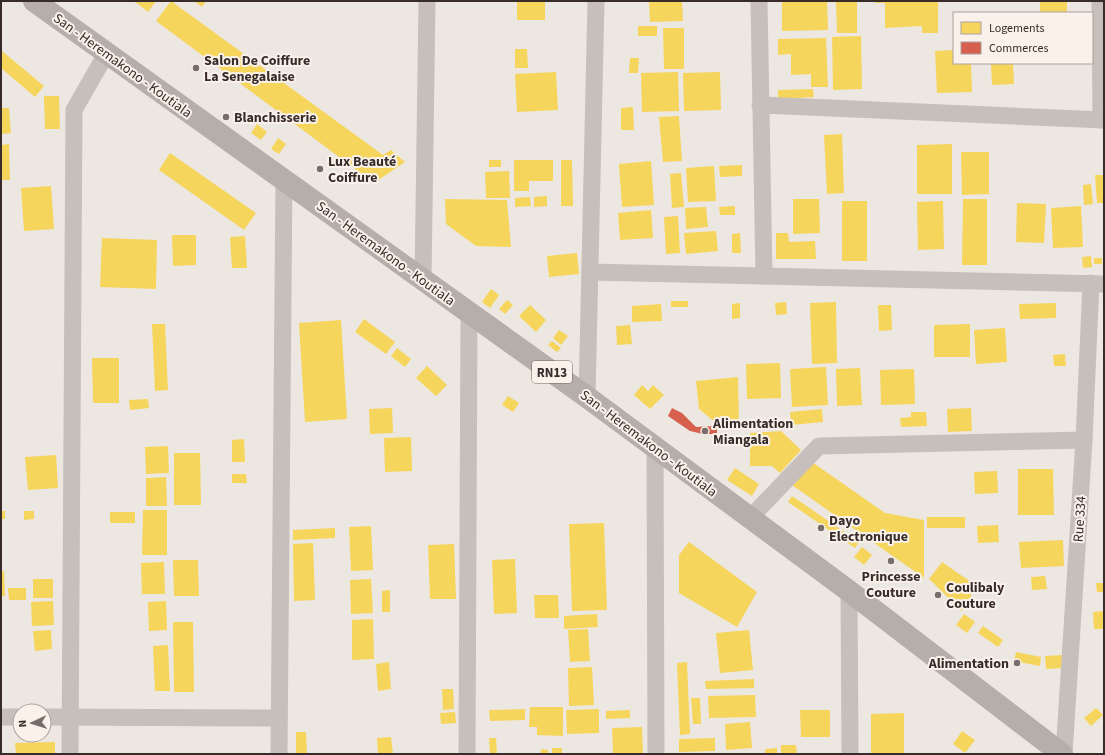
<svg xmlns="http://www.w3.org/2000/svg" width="1105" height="755" font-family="'Source Sans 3',sans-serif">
<rect width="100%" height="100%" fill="#ede7e2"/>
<g fill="#f6d55c">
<path d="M134,1H156L148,12Z"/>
<path d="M171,1L383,155L391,150L405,162L374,183L156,21Z"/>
<path d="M194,1H206L202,7Z"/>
<rect x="517" y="1" width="28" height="19"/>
<path d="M649,1H682L683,21L650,22Z"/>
<path d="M782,1H827L828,30L782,31Z"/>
<path d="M836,1H857V33H837Z"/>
<path d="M875,1H938V33H922V26L885,28V3H875Z"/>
<rect x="1040" y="1" width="27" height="12"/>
<rect x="638" y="26" width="19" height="10"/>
<path d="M663,28H684V69H664Z"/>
<path d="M861,36L862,89L833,90L832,37Z"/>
<path d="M826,38L828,87H811V74L791,75V54L778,55V39Z"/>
<path d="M515,49H527L528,68H515Z"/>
<path d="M954,50V63H971L972,92L937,93L935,51Z"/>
<path d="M2,51L44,86L35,97L1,68Z"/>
<path d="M630,58H639L638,73H629Z"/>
<path d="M991,63H1013L1014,84L992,85Z"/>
<path d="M556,72L558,110L517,112L515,74Z"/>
<path d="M678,72L679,111L642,112L641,73Z"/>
<path d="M720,72L721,110L684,111L683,73Z"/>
<path d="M813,89L814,97L778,99V90Z"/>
<path d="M44,96H59L60,129H45Z"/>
<path d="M633,107L634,130H621V108Z"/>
<path d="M1,108H9L11,133L1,134Z"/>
<path d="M679,116L682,161L663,162L659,117Z"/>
<path d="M257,124L267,132L261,140L251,133Z"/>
<path d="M842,134L844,193L827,194L824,135Z"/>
<path d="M278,138L286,144L279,154L271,149Z"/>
<path d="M9,144L10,180H1V145Z"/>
<path d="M952,144V194H917V145Z"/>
<path d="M961,152H989V194L962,195Z"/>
<path d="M170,153L256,213L244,230L159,170Z"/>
<rect x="489" y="160" width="12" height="7"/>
<path d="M514,160H553V181H529V191H514Z"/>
<path d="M561,160H572L573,206H561Z"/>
<path d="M651,161L654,205L622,207L619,164Z"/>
<path d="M742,165V176L720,177L719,166Z"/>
<path d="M714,166L716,201L688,202L686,168Z"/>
<path d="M509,171L510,198H486L485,172Z"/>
<path d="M681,173L684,207L672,208L670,174Z"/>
<path d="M1095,175H1104V203H1097Z"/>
<path d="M1091,184L1093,204L1084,205L1083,185Z"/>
<path d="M51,186L54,229L24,231L21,188Z"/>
<path d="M547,196V206L534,207V197Z"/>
<path d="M530,197L531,206L515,207V198Z"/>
<path d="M445,199L507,200L511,247L476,246L446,224Z"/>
<path d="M793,199H819L820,233L793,234Z"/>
<path d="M963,199H987V265H962Z"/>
<rect x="842" y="201" width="25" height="60"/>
<path d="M943,201L944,249L918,250L917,202Z"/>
<path d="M1017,203L1046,204L1044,243L1016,242Z"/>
<path d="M735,206V215H720L719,207Z"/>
<path d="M1081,206L1083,247L1053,248L1051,208Z"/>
<path d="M706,207L708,227L686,229L685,208Z"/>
<path d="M651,210L653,238L620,240L618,213Z"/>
<path d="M678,216L680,253L666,254L664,217Z"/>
<path d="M716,231L718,251L686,254L684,233Z"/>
<path d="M740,233L741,253H732V234Z"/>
<path d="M776,233H788L789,242L815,241L816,259H776Z"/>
<path d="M172,235H196V265L173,266Z"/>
<path d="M245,236L247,268H232L230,237Z"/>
<path d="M102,238L157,240L156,289L100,287Z"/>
<path d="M577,253L579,274L549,277L547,256Z"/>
<path d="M1091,256L1092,267L1083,268L1082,257Z"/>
<rect x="1094" y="258" width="8" height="6"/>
<path d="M491,289L499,295L490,308L482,302Z"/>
<path d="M507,300L513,305L505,314L499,309Z"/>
<rect x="671" y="301" width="17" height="6"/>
<path d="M786,302L787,314L776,315L775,303Z"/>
<path d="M836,302L837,363L812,364L810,303Z"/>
<path d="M740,303V318L732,319V304Z"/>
<path d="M1056,303V318L1020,319L1019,304Z"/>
<path d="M661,304L662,321L632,322V306Z"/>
<path d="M530,305L546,320L536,332L519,316Z"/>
<path d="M878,305H891L892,330L879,331Z"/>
<path d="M364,319L395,342L386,354L355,332Z"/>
<path d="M341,320L347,419L305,422L299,323Z"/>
<path d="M152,324H165L168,390L155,391Z"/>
<path d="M970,324V357H934V325Z"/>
<path d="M630,325L632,344L617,345L616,326Z"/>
<path d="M1005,328L1007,362L976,364L974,330Z"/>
<path d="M559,330L568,336L561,345L553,338Z"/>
<path d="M552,341L561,348L557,352L548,345Z"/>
<path d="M397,348L411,359L405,367L391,356Z"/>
<path d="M1065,354L1066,366H1054L1053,355Z"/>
<path d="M92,358H119V403H93Z"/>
<path d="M780,363L781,398L747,399L746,364Z"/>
<path d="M427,366L447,385L436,396L416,378Z"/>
<path d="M826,367L828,405L792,407L790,369Z"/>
<path d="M860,368L862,405L837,406L836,369Z"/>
<path d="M914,369L915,404L881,405L880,370Z"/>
<path d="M738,377L739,425L721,427L699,409L696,381Z"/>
<path d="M642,385L648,391L653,385L664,395L650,409L634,395Z"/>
<path d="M508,396L519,403L513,412L502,405Z"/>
<path d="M148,399L149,408L130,410L129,400Z"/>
<path d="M392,408L393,433L370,434L369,409Z"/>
<path d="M971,408L972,431L948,432L947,409Z"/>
<path d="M822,409L823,422L791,425L790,412Z"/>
<path d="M911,412H926L927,426L901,427L900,418L911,417Z"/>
<path d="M781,431L801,450L780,473L772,466H750V433Z"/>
<path d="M411,437L412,471L385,472L384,438Z"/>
<path d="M244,439L245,462H232V440Z"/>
<path d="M168,446L169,473L146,474L145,447Z"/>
<path d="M174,453H200L201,505H174Z"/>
<path d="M56,455L58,488L28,490L25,457Z"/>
<path d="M812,462L885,513L924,520V578L792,485Z"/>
<path d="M735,468L759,484L752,496L727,480Z"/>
<path d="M1018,469H1053L1054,515H1018Z"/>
<path d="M997,471L998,493L975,494L974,472Z"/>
<path d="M232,474H246L247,483H232Z"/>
<path d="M166,477L167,506H146V478Z"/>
<path d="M792,496L859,542L855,548L788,502Z"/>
<path d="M143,510H167V555H142Z"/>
<rect x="1" y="511" width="4" height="8"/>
<path d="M24,511H34V519L24,520Z"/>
<rect x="110" y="512" width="25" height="11"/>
<rect x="927" y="517" width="38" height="11"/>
<path d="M604,523L607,610L572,611L569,524Z"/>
<path d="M998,525L999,542L978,543L977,526Z"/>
<path d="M371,526L373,570L351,571L349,527Z"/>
<path d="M335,528V538L293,540V530Z"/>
<path d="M1063,540L1064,566L1021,568L1019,542Z"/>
<path d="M689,542L757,592L737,627L679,593V555Z"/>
<path d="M313,543L315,600L294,601L293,544Z"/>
<path d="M454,544L456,599H430L428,545Z"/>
<path d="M862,547L872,555L864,565L854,557Z"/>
<path d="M515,559L517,613L494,614L492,560Z"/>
<path d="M173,560H198L199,596H174Z"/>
<path d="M164,562L165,594H142L141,563Z"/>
<path d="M942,562L968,580L971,585V597L962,611L929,579Z"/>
<path d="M1,571H4L5,596H1Z"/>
<path d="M1045,576L1047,589L1032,590L1031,577Z"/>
<rect x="33" y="579" width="20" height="19"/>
<path d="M371,579L373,613L351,614L350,580Z"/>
<path d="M1096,583H1104V592H1097Z"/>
<path d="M8,588H26V600H9Z"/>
<path d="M390,590V612H382V591Z"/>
<path d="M534,595H558L559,618H535Z"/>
<path d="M53,601L54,625L32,626L31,602Z"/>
<path d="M166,601L167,630L149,631L148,602Z"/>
<path d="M1104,611V629H1094L1093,612Z"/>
<path d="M597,614L598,627L564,629V616Z"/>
<path d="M964,614L975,622L967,633L956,625Z"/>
<path d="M373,619L374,659L352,660V620Z"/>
<path d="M173,622H193L194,692H174Z"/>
<path d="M983,626L1003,640L998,647L978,633Z"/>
<path d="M588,629L590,661L570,662L568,630Z"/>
<path d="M51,630L52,649L35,651L33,631Z"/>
<path d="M749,630L753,670L720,673L716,633Z"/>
<path d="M168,645L170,691H155L153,646Z"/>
<path d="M1016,652L1041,657L1040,666L1014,661Z"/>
<path d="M1062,655L1063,668L1046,669L1045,656Z"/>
<path d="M389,662L391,689L378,691L376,664Z"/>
<path d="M687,662L690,734L680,735L677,663Z"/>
<path d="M592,667L594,705L569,706L568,668Z"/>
<path d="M754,679V688L706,689L705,681Z"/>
<path d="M442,689H453L454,709L443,710Z"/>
<path d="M755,695L756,717L709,718L708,696Z"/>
<path d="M691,698H700L701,724H693Z"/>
<path d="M530,707H563V736L537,735V727H529Z"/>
<path d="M1096,708L1103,715L1091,726L1084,718Z"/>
<path d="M525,709V720L490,721L489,710Z"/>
<path d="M599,709V733L567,734L566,710Z"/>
<path d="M630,710V718L606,719V711Z"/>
<path d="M800,710H830V737H801Z"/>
<path d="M455,712L456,723L441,724L440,713Z"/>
<path d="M904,713V754H871V714Z"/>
<path d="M750,722L752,748L726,750L725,724Z"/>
<path d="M642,727L643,754H613L612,728Z"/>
<path d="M962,731L975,740L965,753L953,744Z"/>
<path d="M296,732H306L307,754H296Z"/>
<path d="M391,737L393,754H378L377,738Z"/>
<path d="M489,738H496L497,754H490Z"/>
<path d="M715,738V751L679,752V739Z"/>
<path d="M55,742V754H16L15,743Z"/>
<path d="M781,745H796L797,754H781Z"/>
<rect x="552" y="748" width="10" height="6"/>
<path d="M777,748V754H765V749Z"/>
<path d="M541,749L548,750V754H541Z"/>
</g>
<path fill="#d6604d" d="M672,408L682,413L696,427L717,426V434H703L690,431L668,416Z"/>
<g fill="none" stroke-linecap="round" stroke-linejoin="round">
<g stroke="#c6bfbb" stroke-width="17">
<path d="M759,1L764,276"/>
<path d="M1100,1L1101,120"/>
<path d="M760,105L1104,120"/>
<path d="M590,272L1104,284"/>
<path d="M423,280L427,1"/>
<path d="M587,397L596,1"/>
<path d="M655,448L656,754"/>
<path d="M750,518L819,446L1084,440"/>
<path d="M849,591L850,754"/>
<path d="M1,717H20"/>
<path d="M44,717L279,718"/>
<path d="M70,754L74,110L106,54"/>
<path d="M279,754L284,178"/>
<path d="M467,754L469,313"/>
<path d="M1064,754L1084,440L1091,283"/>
</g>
<path stroke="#b5aeaa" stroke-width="22" d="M34,1L587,397L849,591L1062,754"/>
</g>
<g fill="#776d6a" stroke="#f9f1ea" stroke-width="1.5">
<circle cx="196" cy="68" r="4"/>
<circle cx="226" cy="117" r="4"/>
<circle cx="320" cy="169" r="4"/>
<circle cx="705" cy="431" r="4"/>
<circle cx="821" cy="528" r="4"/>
<circle cx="891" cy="561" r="4"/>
<circle cx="938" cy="595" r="4"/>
<circle cx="1017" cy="663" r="4"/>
</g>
<g text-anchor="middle" stroke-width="4" stroke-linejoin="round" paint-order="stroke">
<rect fill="#f9f1ea" stroke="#716763" stroke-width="1" x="532" y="361" width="40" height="22" rx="3"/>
<g font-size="13" font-weight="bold" fill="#372c29">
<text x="552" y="377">RN13</text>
</g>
<g font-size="14" font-weight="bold" fill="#372c29" stroke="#f9f1ea" text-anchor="start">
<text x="204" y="65">Salon De Coiffure<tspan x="204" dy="16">La Senegalaise</tspan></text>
<text x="234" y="122">Blanchisserie</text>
<text x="328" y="166">Lux Beauté<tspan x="328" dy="16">Coiffure</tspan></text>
<text x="713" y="428">Alimentation<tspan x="713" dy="16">Miangala</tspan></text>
<text x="829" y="525">Dayo<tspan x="829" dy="16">Electronique</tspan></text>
<text x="891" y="581" text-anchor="middle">Princesse<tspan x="891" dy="16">Couture</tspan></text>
<text x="946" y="592">Coulibaly<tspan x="946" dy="16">Couture</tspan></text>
<text x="1009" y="668" text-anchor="end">Alimentation</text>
</g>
<g font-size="14" fill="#372c29" stroke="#f9f1ea">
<text transform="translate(123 65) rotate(36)" y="5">San - Heremakono - Koutiala</text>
<text transform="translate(386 253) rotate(36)" y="5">San - Heremakono - Koutiala</text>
<text transform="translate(649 443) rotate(37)" y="5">San - Heremakono - Koutiala</text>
<text transform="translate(1079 519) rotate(-86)" y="5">Rue 334</text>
</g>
</g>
<rect width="1105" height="755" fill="none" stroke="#372c29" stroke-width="4"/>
<rect x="953" y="12" width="140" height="52" fill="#f9f1ea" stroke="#aba29d"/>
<rect x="961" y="22" width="20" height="12" fill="#f6d55c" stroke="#aba29d"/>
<text x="989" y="32" font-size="12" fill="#372c29">Logements</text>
<rect x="961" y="42" width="20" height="12" fill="#d6604d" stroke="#aba29d"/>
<text x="989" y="52" font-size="12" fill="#372c29">Commerces</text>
<g transform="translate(32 723) rotate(266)"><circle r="19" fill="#f9f1ea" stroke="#aba29d"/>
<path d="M0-3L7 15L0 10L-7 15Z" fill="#776d6a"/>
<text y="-6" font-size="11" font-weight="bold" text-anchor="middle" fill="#372c29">N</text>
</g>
</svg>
